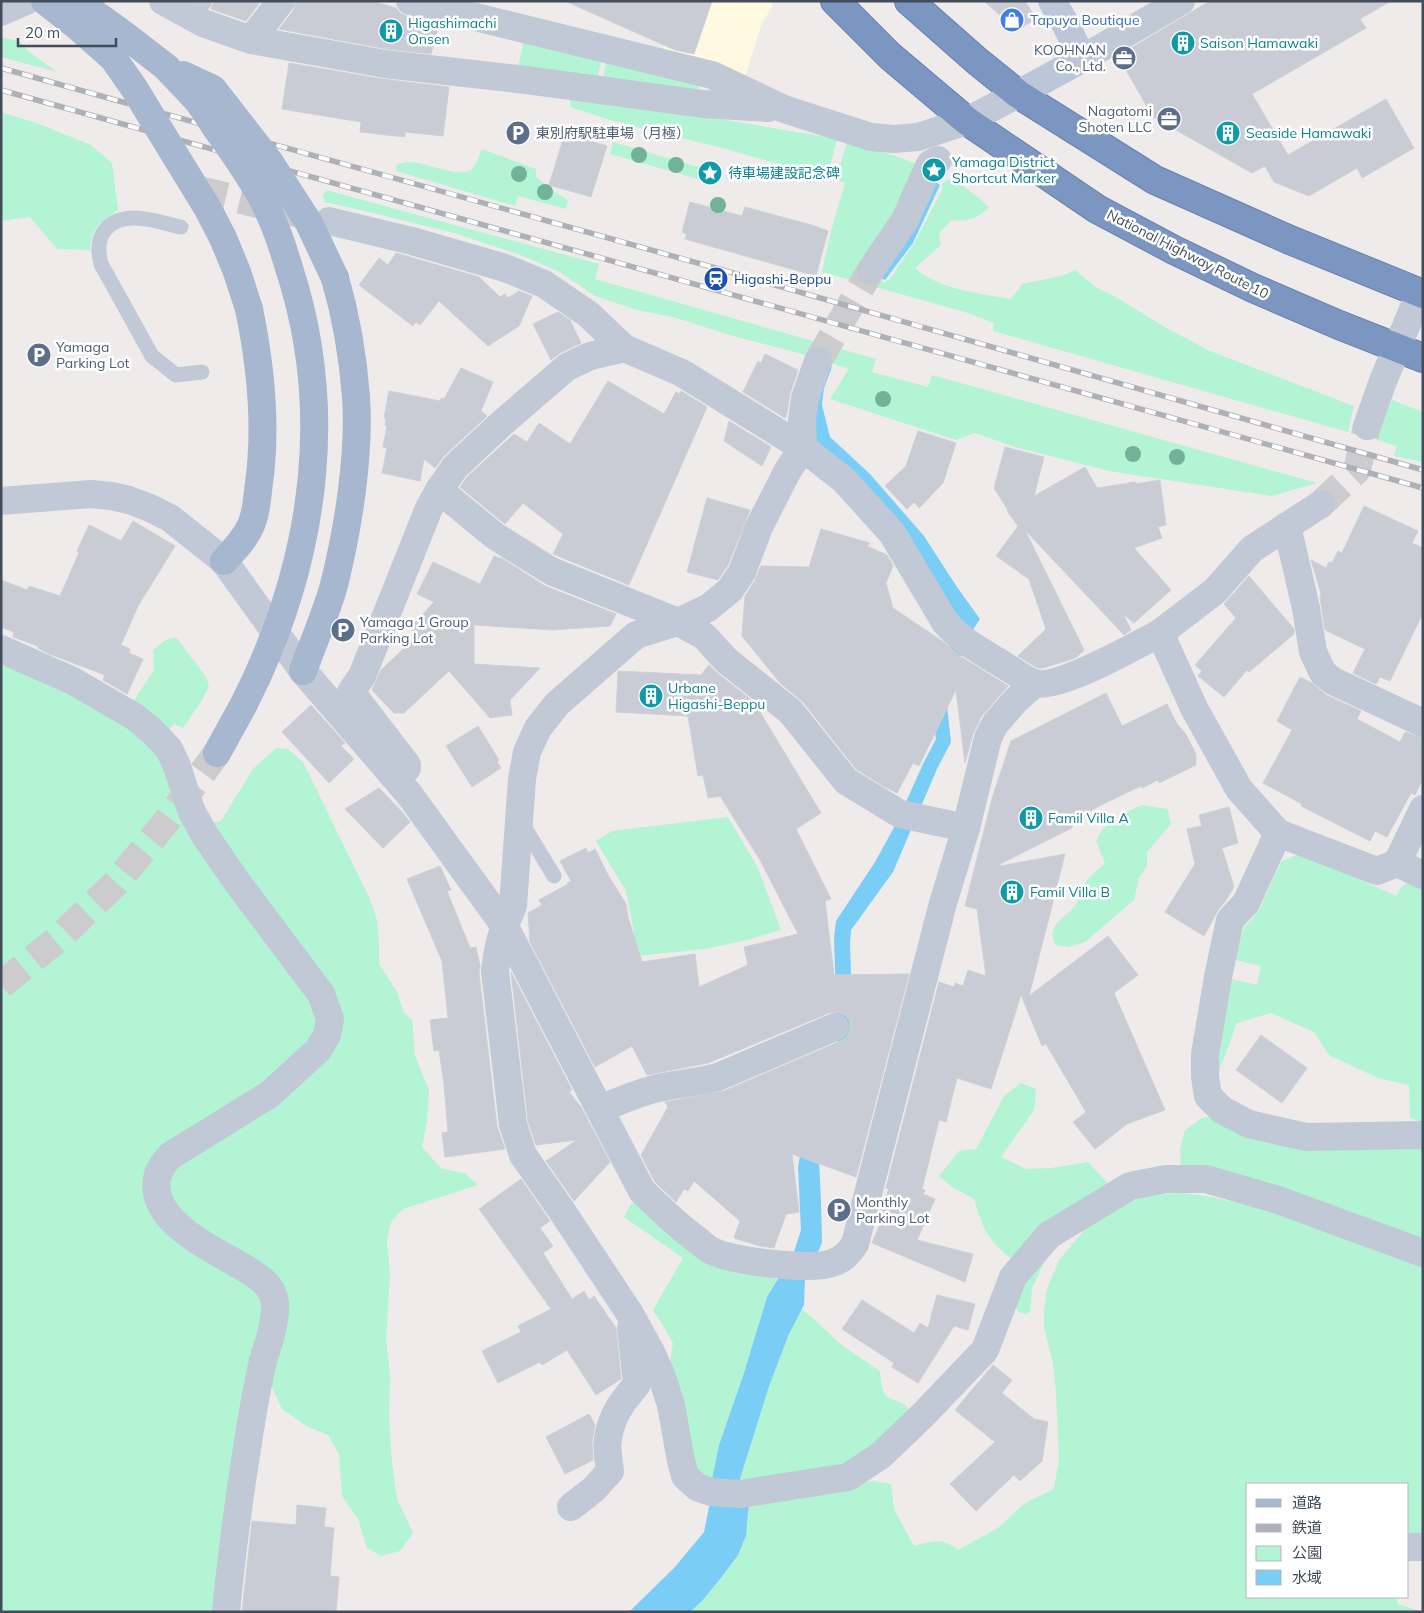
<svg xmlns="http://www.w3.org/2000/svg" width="1424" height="1613" font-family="Mulish,'Noto Sans JP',sans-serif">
<rect width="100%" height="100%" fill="#efebeb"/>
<path fill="#fef9e0" d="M680,1H770L773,4L761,26L745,77L663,51Z"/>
<g fill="#b2f4d3">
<path d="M1,37L19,41L29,52L57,72L1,57Z"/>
<path d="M525,37L602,56L598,77L518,66Z"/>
<path d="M607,57L700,86L698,89L695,91L603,78Z"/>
<path d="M570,100L714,118L837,139L827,178L726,149L613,121L570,107Z"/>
<path d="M1,112L39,124L91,145L112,163L118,210C99,223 93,225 90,250L57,249L30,217L1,221Z"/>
<path d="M613,142L719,173L716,184L610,154Z"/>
<path d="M847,142L887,153L917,164L872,276L884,282L890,279L915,242L942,190V184L947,180H955L979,198L989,208C974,219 969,222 951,220L939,234L941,245L915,268C937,289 981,294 1011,299L1022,284L1065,275L1075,270L1097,288L1114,296L1168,329L1210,351L1354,406L1348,432L993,331L994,323L965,312L822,272L831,231L845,183L836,180Z"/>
<path d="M482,149L536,169V177L555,192L568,200L566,209L518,196L515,206L396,171V166C414,151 459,185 474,167C477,163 479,155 482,149Z"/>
<path d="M326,190L599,264L595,279L876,359L872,372L928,387L932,375L1317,483L1272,496L1109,471L1015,447L975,433L956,440L830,399L849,369L810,356L733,336L673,317L637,310L595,296L560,272L518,254L454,233L361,210L324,202L323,195Z"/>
<path d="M1392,400L1423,412V462L1394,456L1397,446L1377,440L1383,419Z"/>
<path d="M176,637L206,677L209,686L202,700L183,728L174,724L166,732L132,703L154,670L153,650L164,641Z"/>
<path d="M1,660L97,705L152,742L201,849L308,1000L315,1013L317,1024L302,1053L144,1184L251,1284L265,1306L213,1612H1Z"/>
<path d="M276,748L288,749L303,762L369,897L377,920L379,942V964L397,992L404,1013L412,1019L415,1056L429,1090L427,1122L422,1147L441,1168L466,1174L478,1185L403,1209L391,1222L387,1240L390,1277L386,1338L390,1377L389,1416L392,1463L397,1499L413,1533L400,1551L381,1556L367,1548L358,1519L342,1496L339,1454L328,1435L308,1427L282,1409L268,1379L284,1322L200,1232L171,1205L166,1176L331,1049L327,980L209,823L221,821L253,769Z"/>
<path d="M1142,805L1168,809L1171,824L1147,852V865L1139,878L1134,900L1085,942L1068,947L1056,945C1044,925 1067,918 1076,904C1080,899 1080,891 1083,886C1088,877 1098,870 1105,863L1096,841L1103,828L1119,821L1129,811Z"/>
<path d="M728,817L757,866L781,930L743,941L705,949L637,956L633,927L626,891L596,841L612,831Z"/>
<path d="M1301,853L1396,896C1404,881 1407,882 1423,883V1123L1410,1118L1409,1085L1378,1078L1329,1055L1314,1032L1271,1013L1237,1023L1215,1082L1214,1062L1232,979L1257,985L1261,966L1236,960L1241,936L1245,926L1251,921L1260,908L1281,862Z"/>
<path d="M1021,1083L1036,1089L1034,1110L1001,1157L1026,1169L1051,1168L1088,1162L1110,1186L1010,1258C986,1237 983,1229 974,1199L952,1187L939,1176L959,1151L976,1149L1004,1096Z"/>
<path d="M1211,1116L1423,1148V1239L1359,1217L1314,1198L1230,1172L1181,1166L1180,1150L1185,1130L1202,1118Z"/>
<path d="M1182,1193L1206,1196L1249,1205L1423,1266V1541L1408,1540V1484H1248V1597H1396L1398,1604L1423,1612H690C709,1594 741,1559 746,1534C748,1524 748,1513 749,1503L858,1485L872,1481L891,1484L894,1509L914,1546C932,1541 943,1537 958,1550L998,1528L1025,1503L1054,1489L1059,1459L1056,1394L1053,1363L1044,1328V1310L1047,1289L1059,1260L1088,1226L1117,1206L1137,1199L1158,1194Z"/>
<path d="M638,1201L742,1270L777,1279L767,1297L743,1376L719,1445L712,1479L697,1474L669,1368L673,1343L661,1322L653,1310L683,1258L624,1217L631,1204Z"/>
<path d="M1055,1239L1032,1288L1030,1312L1025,1314L1017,1311L1014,1300Z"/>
<path d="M801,1309L814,1319L840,1344L880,1371C881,1378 881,1389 885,1394C892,1404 903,1396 912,1415L881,1446L832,1471L739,1482C755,1423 774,1364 801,1309Z"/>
</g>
<g fill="#7acef6">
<path d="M931,179L940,185L913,243L885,280L873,275Z"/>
<path d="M821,363L832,367L824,388L822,405L830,437L870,474L924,536L957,587L980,619L970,634L953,675L946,697L951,742L937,769L893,872L851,930L850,944L854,1057L819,1159L821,1201L822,1243L805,1280L804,1305L789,1334L769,1386L739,1482L749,1503L746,1536L738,1555L721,1578L702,1601L690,1612H629L674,1568L704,1532L710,1502L712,1479L719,1445L743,1376L767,1297L794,1252L801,1230L798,1167L801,1150L838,1053L834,938L836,921L875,862L897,822L923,764L936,739L930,695L952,643L816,442L811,420Z"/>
</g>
<g fill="#c9ccd4" stroke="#ced0d8">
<path d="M214,1H261L246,21L211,9Z"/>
<path d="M296,1H372L396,8L400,13L406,16L439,24L431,54L387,49L279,29L293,11Z"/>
<path d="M565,1H712L694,54L675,50Z"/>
<path d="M984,1H1025L1036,19L1017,30Z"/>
<path d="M1210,1H1391L1360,19L1366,28L1252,94L1288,155L1386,99L1414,148L1362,178L1357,168L1309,196L1274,182L1265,166L1252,173L1153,117L1118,56Z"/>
<path d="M289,63L382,79L449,87L443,136L405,132V137L360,132L361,122L282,109Z"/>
<path d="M565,133L607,146L591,197L549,185Z"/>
<path d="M690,202L742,216L745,207L815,226L828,231L816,276L685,239L687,234L682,232Z"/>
<path d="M396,253L479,277L500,297L505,294L508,298L519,291L532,296L519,326L488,346L439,301L420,325L416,322L413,326L359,285L379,258L388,265Z"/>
<path d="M558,312L570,320L581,343L560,353L551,360L533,324Z"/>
<path d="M765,354L798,370L790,393L787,413L785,418L743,392L758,361L761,363Z"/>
<path d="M461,368L493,382L481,411L487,416L444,456L435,468L424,459L420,481L382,473L387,448L383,447L387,426L385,425L386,418H384L389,391L440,401L441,398L444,399Z"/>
<path d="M608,381L664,414L676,392L679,394L681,391L707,407L629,585L553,554L563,534L523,503L505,524L460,487L467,477L514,434L527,442L539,423L570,444Z"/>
<path d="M729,421L771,447L762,466L724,441Z"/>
<path d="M918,431L956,443L943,483L919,508L914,502L907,509L885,486L906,466Z"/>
<path d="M1005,447L1044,457L1034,496L1085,467L1097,488L1135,482L1136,484L1160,480L1166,525L1158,527L1162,538L1134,548L1171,590L1134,623L1123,614L1131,630L1124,635L1025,530L1084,650L1077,657L1072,659L1043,668H1037L1018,656L1046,629L1029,579L996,556L1018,526L1007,511L1008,510L994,488Z"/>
<path d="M707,498L750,510L728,565L718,580L687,572Z"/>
<path d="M1364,506L1418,531L1412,543L1423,548V613L1390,681L1380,677L1376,684L1353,673L1365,649L1325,630L1320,597L1321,593L1311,560L1326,568L1329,562L1332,563L1338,551L1342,553Z"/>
<path d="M133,521L175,546L138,606L121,645L130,649L129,653L143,659L127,694L103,680L105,675L47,653L38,648V646L13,637L14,632L1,627V580L27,590L29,586L60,596L79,553L77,551L89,525L121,541Z"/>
<path d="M821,529L870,543L867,546L887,555L893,566L886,583L893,608L942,641L960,656L1008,686L981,717L973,734L965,763L956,690L919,766L913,763L897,793L883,786L856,769L803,702L780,683L742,636L745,596L755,580L761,566L809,567Z"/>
<path d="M494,556L503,559L545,586L616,614L610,626L552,630L474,625V664L540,668L510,700L512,715L490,718L449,671L404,713H394L372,690L381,670L418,635L410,628L434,602L417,594L433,562L480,584Z"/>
<path d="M1249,576L1294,629V634L1249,672L1247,670L1224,697L1198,676L1202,671L1195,665L1236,618L1224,604Z"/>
<path d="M709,665L716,672L754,702L821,813L796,829L831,899L825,901L834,975L909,974L856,1177L792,1154L799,1212L786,1214L774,1248L760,1246L734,1238L740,1221L694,1181L688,1191L684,1189L676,1202L655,1182L641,1155L668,1107L665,1102L724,1091L841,1041L847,1037L850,1029V1021L845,1015L837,1012L829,1013L708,1063L647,1075L632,1046L595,1067L530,942L528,913L542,905L539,900L568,884L567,883L571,881L560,861L586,848L588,853L595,849L608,875L626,904L628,917L642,962L695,954L699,987L748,965L744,947L798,934L760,860L720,796L708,798L703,775L698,776L688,716L616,712L618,671L701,675Z"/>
<path d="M1300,677L1312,683L1326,695L1361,711L1357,719L1400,742L1405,732L1423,738V779L1415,795L1411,793L1387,837L1375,831L1370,841L1301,806L1302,804L1263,783L1292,730L1277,721Z"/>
<path d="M1106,693L1122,726L1167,704L1177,724L1185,733L1196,754V765L1159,783L1158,780L1142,788L1141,786L1105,803L1074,820L1072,828L1000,864V866L1065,854L1029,996L1108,936L1138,975L1114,993L1165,1110L1127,1124L1095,1149L1073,1122L1086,1112L1046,1044L1042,1046L1021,995L991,1089L957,1078L946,1122L939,1120L922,1189L925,1190L923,1194L935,1199L917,1240L973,1254L965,1282L872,1243L884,1215L879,1213L889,1189L886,1188L939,982L954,987L955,983L963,986L968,970L986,976L977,909L965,906L993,795L1011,741Z"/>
<path d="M311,705L345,743L341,746L354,759L329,783L282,732Z"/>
<path d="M478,726L499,760L497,762L501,768L472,787L446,746Z"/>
<path d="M379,788L403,813L410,822L383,848L345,809Z"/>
<path d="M1229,807L1238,843L1222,848L1234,887L1224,903L1218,910L1204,936L1165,912L1195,864L1187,829L1202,826L1199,815Z"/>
<path d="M440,866L451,890L447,891L470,948L476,947L480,966L479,973L497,1126L505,1149L445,1157L442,1133L448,1132L444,1084L439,1050L434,1051L430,1020L448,1018L442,961L407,879Z"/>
<path d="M511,972L572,1090L569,1092L581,1107L610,1162L574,1201L546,1161L577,1140L536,1145L528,1121Z"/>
<path d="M1261,1035L1307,1068L1282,1103L1236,1070Z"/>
<path d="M521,1179L550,1221L540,1228L553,1246L543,1253L572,1299L584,1291L589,1300L594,1296L616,1328L621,1379L596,1395L567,1350L542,1365L540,1362L498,1383L482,1351L521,1332L518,1326L551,1309L479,1209Z"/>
<path d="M937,1295L975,1304L968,1330L954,1326L918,1383L892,1367L894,1363L842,1329L862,1300L914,1333L920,1323L928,1328Z"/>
<path d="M993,1365L1012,1380L1002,1393L1034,1419L1048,1422L1042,1461L1020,1481L1014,1475L976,1511L950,1484L995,1442L955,1410Z"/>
<path d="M589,1414L595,1425L592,1442L593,1460L565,1474L546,1437Z"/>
<path d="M297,1505L326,1508L324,1527L334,1528L330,1576L339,1577L336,1612H242L252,1521L296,1525Z"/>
</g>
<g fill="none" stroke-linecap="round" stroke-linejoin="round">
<g stroke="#cccbce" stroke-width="28" stroke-dasharray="28 14" stroke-linecap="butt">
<path d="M199,190L321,219"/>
<path d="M818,361L871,270"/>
<path d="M1321,504L1357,470L1367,426"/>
</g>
<path stroke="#cccbce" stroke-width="28" stroke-dasharray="28 14" stroke-linecap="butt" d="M1,985L60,937L116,883L165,823L217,753"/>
<defs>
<g id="highway">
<path d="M835,1L890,56L967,121L1097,209L1174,250L1253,288L1339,325L1423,358"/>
<path d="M909,1L977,61L1018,94L1155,180L1290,240L1423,294"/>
</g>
</defs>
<use href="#highway" stroke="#6881ad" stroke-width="30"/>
<g stroke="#c0c9d5" stroke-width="15">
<path d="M193,17L205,1"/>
<path d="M181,227C158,222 123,208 105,230C97,240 98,252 101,264L152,356L176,375L202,372"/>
<path d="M520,820L554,876"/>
</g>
<g stroke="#c0c9d5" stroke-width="28">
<path d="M163,1L203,23L251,40L385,64L526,80L703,104L768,108"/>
<path d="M410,1L712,75L784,109L871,137L894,139L918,137L967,121L1018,94"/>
<path d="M1,12L26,1"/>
<path d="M251,40L281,1"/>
<path d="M1082,59L1181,1"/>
<path d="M329,221L412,241L505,268L544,284L588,314L624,348"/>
<path d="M871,270L905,220L930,164L938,160"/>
<path d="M818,361L805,398L802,421L803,448L788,470L759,527L742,572L730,590L708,608L678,622L636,635L557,704L538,728L527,752L522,779L513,906C503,927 497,947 495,971L513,1124L523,1155L562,1211L630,1314L651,1352L661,1374L671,1405L681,1461L685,1476L697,1487L711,1492L740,1494L848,1477L880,1456L923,1415L985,1350L1013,1277L1049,1235L1130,1186L1166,1179H1206L1278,1200L1423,1253"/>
<path d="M1367,426L1383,381L1420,293"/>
<path d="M439,490L495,536L551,571L678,622L704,636L726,660L791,712L846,781L900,814L966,828"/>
<path d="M1,501L91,494L111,496L129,500L150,508L170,518L224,561L303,671L409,794L504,925L642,1191C660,1208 676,1225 696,1239C701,1243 706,1248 712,1251C733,1261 811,1271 832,1263C843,1260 849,1253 855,1244L943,903L966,828L988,738L995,724L1016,700L1035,683"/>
<path d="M1321,504L1252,549L1215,591L1160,633L1194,708L1239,789L1278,833L1246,903L1230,920L1218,977L1205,1054V1077L1208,1096L1222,1110L1249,1124L1306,1137L1423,1135"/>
<path d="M1287,526L1306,608L1313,652L1323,673L1333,681L1423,723"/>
<path d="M1,649L73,681L135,717L153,732L169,749L177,766L191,810L204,834L237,882L321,994L330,1019L327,1035L318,1050L270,1094L170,1156C159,1168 153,1180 158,1197C168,1230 218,1252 246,1269C257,1276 269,1283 273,1295C280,1312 268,1344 263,1361C255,1395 250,1428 245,1462C237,1512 231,1561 226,1612"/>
<path d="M407,768V765L351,692L362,676L429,508L439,490L455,467L501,424L567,367L590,356L624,348L682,373L803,448L844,480L892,533L945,622C960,640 978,649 997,661C1008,667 1022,678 1033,683C1058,691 1136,645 1160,633"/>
<path d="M1278,833L1377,871L1397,863L1423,875"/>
<path d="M1397,863L1423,809"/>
<path d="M600,1109C620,1101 641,1091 663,1087C682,1083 700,1082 718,1077L835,1027"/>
<path d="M571,1507L594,1489L610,1471C609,1461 606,1449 608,1439C611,1416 622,1402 637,1384L631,1328"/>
<path d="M1408,1547H1423"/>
</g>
<path stroke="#bbc6d8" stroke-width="28" d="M1018,94L1082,59L1065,23L1052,1"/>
<g stroke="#a7b7cf" stroke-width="28">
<path d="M75,1C107,20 136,44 166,67"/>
<path d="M224,561C234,550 245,539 251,525C257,512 257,497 259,483C267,424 261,367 249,309"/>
<path d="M303,671C313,643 326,614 334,585C348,529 360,455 356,397C353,357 346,316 335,278"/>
<path d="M217,753L244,704L257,677"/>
</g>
<use href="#highway" stroke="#7c96c2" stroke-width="28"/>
<defs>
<g id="rail">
<path d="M1,68L719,269L1423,470"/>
<path d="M1,90L1423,488"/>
</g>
</defs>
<use href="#rail" stroke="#adb0b7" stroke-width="5.5"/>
<use href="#rail" stroke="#fff" stroke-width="4" stroke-dasharray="11" stroke-linecap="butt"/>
<g stroke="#a7b7cf" stroke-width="28">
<path d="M45,1L78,27L113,58L134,88L208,209L223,238L237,272L249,309"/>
<path d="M166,67C176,78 187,89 197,100C204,109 210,119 216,128C232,150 248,173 262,198C273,219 282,244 289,268C334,405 316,547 257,677"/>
<path d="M183,75L213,89L269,161L309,223L335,278"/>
</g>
</g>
<g fill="#72b298">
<circle cx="639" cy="155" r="8"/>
<circle cx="676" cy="165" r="8"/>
<circle cx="519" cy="174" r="8"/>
<circle cx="545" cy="192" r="8"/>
<circle cx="718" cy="205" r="8"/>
<circle cx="883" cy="399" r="8"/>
<circle cx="1133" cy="454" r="8"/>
<circle cx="1177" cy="457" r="8"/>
</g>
<defs>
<symbol id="shop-disc" viewBox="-11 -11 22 22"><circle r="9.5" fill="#3f7fe0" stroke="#fff"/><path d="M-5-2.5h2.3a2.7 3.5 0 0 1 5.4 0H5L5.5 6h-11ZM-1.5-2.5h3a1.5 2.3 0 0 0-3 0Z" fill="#fff"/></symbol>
<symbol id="building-disc" viewBox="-11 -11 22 22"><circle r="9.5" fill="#0f9aa8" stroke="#fff"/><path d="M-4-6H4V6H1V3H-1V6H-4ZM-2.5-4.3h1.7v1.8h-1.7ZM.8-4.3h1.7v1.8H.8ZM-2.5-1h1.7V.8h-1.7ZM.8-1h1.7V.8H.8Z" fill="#fff"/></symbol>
<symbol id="office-disc" viewBox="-11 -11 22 22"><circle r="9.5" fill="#5c6f8a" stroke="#fff"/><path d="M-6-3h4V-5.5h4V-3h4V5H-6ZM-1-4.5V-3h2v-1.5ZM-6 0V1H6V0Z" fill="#fff"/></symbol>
<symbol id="parking-disc" viewBox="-11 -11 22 22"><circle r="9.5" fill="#5c6f8a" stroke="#fff"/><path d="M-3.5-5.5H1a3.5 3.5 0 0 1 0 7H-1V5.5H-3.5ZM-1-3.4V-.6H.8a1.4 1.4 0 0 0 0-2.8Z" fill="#fff"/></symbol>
<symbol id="sight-disc" viewBox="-11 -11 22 22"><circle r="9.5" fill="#0f9aa8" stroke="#fff"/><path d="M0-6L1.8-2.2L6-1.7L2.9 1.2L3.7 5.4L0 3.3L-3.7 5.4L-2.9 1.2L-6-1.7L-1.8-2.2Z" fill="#fff"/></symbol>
<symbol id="station-disc" viewBox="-11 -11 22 22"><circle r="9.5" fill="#1a4fb4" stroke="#fff"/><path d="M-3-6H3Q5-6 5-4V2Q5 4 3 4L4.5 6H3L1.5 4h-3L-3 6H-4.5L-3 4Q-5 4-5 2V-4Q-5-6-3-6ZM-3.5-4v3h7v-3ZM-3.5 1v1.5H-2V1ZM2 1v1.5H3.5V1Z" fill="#fff"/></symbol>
</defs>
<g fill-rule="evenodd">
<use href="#shop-disc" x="998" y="6" width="28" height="28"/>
<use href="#building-disc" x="377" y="17" width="28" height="28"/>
<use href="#building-disc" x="1169" y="29" width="28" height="28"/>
<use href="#office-disc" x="1110" y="44" width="28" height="28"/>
<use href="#office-disc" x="1155" y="105" width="28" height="28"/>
<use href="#parking-disc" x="504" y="119" width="28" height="28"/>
<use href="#building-disc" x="1214" y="119" width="28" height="28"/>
<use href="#sight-disc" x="920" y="156" width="28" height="28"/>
<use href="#sight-disc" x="696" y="159" width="28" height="28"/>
<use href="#station-disc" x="702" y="265" width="28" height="28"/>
<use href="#parking-disc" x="25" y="341" width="28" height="28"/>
<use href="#parking-disc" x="329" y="616" width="28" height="28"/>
<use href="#building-disc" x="637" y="682" width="28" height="28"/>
<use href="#building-disc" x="1017" y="804" width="28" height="28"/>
<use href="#building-disc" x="998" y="878" width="28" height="28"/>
<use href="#parking-disc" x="825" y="1196" width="28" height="28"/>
</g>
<g text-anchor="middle" stroke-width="5" stroke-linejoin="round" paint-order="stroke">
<g font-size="14" fill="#366cbe" stroke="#fff" text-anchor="start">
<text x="1030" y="25">Tapuya Boutique</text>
</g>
<g font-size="14" fill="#0d838f" stroke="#fff" text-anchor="start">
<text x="408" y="28">Higashimachi<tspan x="408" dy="16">Onsen</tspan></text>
<text x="1200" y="48">Saison Hamawaki</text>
<text x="1246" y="138">Seaside Hamawaki</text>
<text x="952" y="167">Yamaga District<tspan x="952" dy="16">Shortcut Marker</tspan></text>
<text x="728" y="178">待車場建設記念碑</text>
<text x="668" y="693">Urbane<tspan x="668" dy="16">Higashi-Beppu</tspan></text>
<text x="1048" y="823">Famil Villa A</text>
<text x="1030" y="897">Famil Villa B</text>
</g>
<g font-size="14" fill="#4e5e75" stroke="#fff" text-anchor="start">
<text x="1106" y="55" text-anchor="end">KOOHNAN<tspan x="1106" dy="16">Co., Ltd.</tspan></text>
<text x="1152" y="116" text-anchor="end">Nagatomi<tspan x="1152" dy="16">Shoten LLC</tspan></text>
<text x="536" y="138">東別府駅駐車場（月極）</text>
<text x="56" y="352">Yamaga<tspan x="56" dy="16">Parking Lot</tspan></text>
<text x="360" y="627">Yamaga 1 Group<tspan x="360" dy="16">Parking Lot</tspan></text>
<text x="856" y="1207">Monthly<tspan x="856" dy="16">Parking Lot</tspan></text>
</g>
<g font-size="14" fill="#424c5b" stroke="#fff">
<text transform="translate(1188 254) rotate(27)" y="5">National Highway Route 10</text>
</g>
<g font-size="14" fill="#164399" stroke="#fff" text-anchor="start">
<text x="734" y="284">Higashi-Beppu</text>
</g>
</g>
<rect width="1424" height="1613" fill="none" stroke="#424c5b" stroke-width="5"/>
<rect x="1246" y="1483" width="162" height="115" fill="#ffffff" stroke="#b3b7bd"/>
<rect x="1256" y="1499" width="25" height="8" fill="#a7b7cf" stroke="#b3b7bd"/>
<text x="1292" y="1508" font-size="15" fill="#424c5b">道路</text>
<rect x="1256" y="1524" width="25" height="8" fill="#adb0b7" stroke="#b3b7bd"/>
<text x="1292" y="1533" font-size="15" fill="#424c5b">鉄道</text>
<rect x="1256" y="1546" width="25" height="15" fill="#b2f4d3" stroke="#b3b7bd"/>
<text x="1292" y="1558" font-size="15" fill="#424c5b">公園</text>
<rect x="1256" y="1570" width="25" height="15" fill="#7acef6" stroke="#b3b7bd"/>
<text x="1292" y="1583" font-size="15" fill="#424c5b">水域</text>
<path d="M18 38v8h98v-8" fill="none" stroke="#424c5b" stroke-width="2.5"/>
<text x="25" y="38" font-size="15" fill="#424c5b" stroke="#ffffff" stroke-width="4" paint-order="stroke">20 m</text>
</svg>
